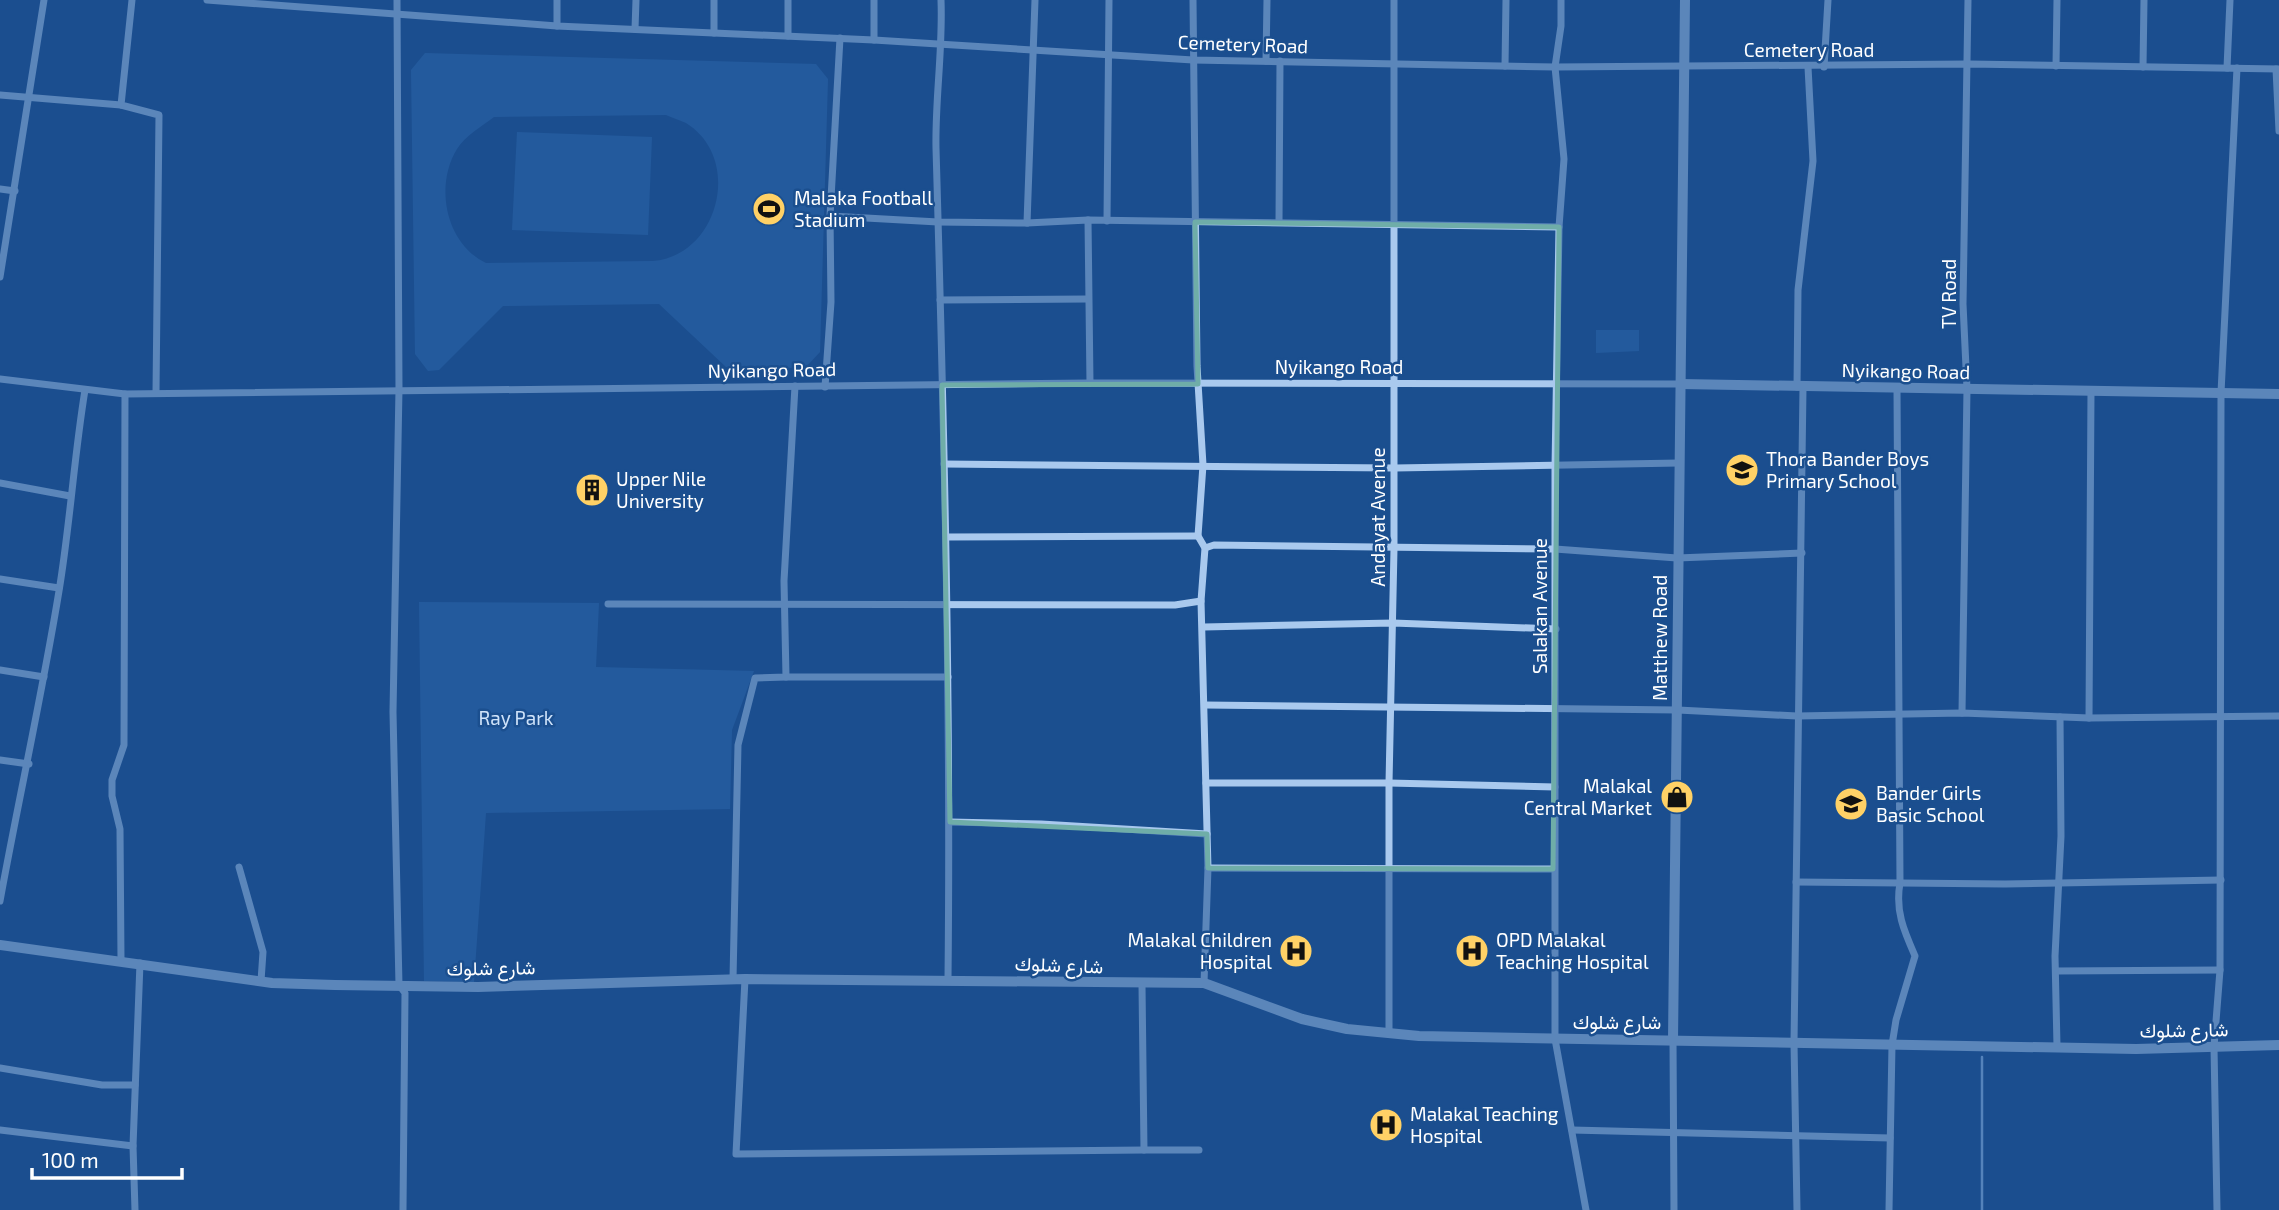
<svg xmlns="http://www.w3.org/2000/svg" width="2279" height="1210" font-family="'Exo 2',Vazirmatn,sans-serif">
<rect width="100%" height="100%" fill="#1b4f8f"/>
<g fill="#2e69ad" fill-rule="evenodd">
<path d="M425,53L816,64L828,79L820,352L805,368L726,367L659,304L503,306L439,370L428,371L415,354L411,70ZM666,115C672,118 680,120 686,123C744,159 718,256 653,261L486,263C446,244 434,186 457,149C465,136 482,126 494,117Z"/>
<path d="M517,132L652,137L648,235L512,230Z"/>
<path d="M1596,330H1639V351L1596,353Z"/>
<path d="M419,602L599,603L596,667L754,671L732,730L730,809L486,813L474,982L424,981Z"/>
</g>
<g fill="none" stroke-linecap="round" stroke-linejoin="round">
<path stroke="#9cc4f0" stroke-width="2.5" d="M1982,1210V1057"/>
<g stroke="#a9c9ee" stroke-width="7">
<path d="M132,0L121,105L159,115L156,393"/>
<path d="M207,0L557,26L874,40L1193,60L1555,67L1969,64L2279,69"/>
<path d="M397,0L399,389L393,712L399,985L405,993L403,1210"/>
<path d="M557,0V26"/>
<path d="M874,0V40"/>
<path d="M941,0C943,50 935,99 936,148C944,425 951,702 948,979"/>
<path d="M1193,0L1197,366L1203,465L1198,536L1205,548L1201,601L1208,868L1204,983"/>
<path d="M1561,0V26L1555,67L1564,159L1559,227L1555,467V1039L1586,1210"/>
<path d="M635,29L636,0"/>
<path d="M714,33V0"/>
<path d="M788,36V0"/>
<path d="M1266,61L1267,0"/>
<path d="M1505,66L1506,0"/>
<path d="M2056,66L2057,0"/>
<path d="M1824,67L1828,0"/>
<path d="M2143,67L2144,0"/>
<path d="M2227,68L2230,0"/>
<path d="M2276,69L2279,131"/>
<path d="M0,95L121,105"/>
<path d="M0,189L15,191"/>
<path d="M830,216L938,222L1027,223L1088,220L1559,227"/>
<path d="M1088,220L1090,383"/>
<path d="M1107,221L1109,0"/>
<path d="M1279,222L1280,61"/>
<path d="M1027,223L1035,0"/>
<path d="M0,277L44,0"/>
<path d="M940,300L1088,299"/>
<path d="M0,379L125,394L1090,383L1681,384"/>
<path d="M825,387L831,302L830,216L840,38"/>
<path d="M1797,387L1798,290L1813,161L1808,67"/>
<path d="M944,464L1395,468L1679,463"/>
<path d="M0,483L70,496"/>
<path d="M947,537L1198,536"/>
<path d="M1205,548L1214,545L1555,549L1677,558L1802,553"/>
<path d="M0,579L59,588"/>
<path d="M608,604L1175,605L1201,601"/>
<path d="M1204,627L1393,623L1556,629"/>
<path d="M0,670L44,677"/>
<path d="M786,677H948"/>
<path d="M1205,705L1678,710L1797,716L1962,713L2089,718L2279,716"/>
<path d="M1962,713L1967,389L1963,304L1968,0"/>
<path d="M2089,718L2091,391"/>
<path d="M0,760L29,764"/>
<path d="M1206,783H1389L1555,787"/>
<path d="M950,822L1041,824L1207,834"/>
<path d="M239,867L263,952L261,981"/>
<path d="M1208,868L1553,869"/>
<path d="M1796,882L2005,884L2221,880"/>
<path d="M0,901C19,797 42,695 59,591C70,525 74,457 85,390"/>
<path d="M121,960L120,829L112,796V780L124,745L125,394"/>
<path d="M2056,971L2220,970"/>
<path d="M733,979L738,745L755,678L786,677L784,581L795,386"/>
<path d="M745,979L736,1154L1144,1150"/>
<path d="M1142,985L1144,1150H1199"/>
<path d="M1389,1034V783L1394,549V0"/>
<path d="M1673,1040L1674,1210"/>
<path d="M2057,1046L2055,956L2061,836L2060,717"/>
<path d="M0,1068L102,1085H135"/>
<path d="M0,1130L133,1146"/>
<path d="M1572,1130L1890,1138"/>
<path d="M135,1210L133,1146L140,963"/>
<path d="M1797,1210L1794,1043L1803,388"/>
<path d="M1889,1210L1892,1045L1896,1020L1915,956C1904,931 1895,911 1900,883L1897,389"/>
<path d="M2217,1210L2214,1047L2220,970L2221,393L2237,68"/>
</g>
<g stroke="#a9c9ee" stroke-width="10">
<path d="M1681,384L2279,394"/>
<path d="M0,945L272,983L335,985L478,987L745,979L1204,983L1302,1019L1347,1029L1419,1036L2136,1049L2279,1045"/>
<path d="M1673,1040L1685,0"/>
</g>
</g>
<path d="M0 0H2279V1210H0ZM1195,222L1559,227L1553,869L1208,868L1207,834L950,822L942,385L1198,384Z" fill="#1b4f8f" fill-opacity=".55" fill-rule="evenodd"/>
<path fill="none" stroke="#6fada8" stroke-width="5" stroke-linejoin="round" d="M1195,222L1559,227L1553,869L1208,868L1207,834L950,822L942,385L1198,384Z"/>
<defs>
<symbol id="stadium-disc" viewBox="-11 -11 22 22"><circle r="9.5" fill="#ffd166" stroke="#1b4f8f"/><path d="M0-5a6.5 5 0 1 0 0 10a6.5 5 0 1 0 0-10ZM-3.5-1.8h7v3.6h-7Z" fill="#111"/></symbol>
<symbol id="school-disc" viewBox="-11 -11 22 22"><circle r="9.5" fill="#ffd166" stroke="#1b4f8f"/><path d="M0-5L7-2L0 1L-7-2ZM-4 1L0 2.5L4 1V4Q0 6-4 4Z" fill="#111"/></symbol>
<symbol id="building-disc" viewBox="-11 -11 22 22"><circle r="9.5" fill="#ffd166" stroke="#1b4f8f"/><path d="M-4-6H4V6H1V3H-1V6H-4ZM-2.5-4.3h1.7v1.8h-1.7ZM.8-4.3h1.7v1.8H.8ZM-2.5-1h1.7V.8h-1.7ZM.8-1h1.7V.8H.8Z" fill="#111"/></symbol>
<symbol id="shop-disc" viewBox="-11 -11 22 22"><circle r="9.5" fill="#ffd166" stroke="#1b4f8f"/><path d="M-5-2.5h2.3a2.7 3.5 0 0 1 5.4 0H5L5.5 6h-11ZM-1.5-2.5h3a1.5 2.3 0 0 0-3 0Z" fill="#111"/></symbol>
<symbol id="hospital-disc" viewBox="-11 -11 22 22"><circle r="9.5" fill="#ffd166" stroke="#1b4f8f"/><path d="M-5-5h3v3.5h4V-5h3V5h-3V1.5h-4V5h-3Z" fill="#111"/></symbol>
</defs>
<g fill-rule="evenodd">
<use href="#stadium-disc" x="750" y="190" width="38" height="38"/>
<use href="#school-disc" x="1723" y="451" width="38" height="38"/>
<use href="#building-disc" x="573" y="471" width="38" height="38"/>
<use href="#shop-disc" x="1658" y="778" width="38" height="38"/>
<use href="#school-disc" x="1832" y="785" width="38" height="38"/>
<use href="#hospital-disc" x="1277" y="932" width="38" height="38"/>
<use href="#hospital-disc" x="1453" y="932" width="38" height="38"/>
<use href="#hospital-disc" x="1367" y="1106" width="38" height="38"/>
</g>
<g text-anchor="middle" stroke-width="5" stroke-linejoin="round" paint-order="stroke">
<g font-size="19" fill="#fff" stroke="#1b4f8f">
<text transform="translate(1243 44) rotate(2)" y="7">Cemetery Road</text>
<text x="1809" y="57">Cemetery Road</text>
<text transform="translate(1949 294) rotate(-90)" y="7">TV Road</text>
<text x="1339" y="374">Nyikango Road</text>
<text transform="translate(772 370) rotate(-1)" y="7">Nyikango Road</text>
<text transform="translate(1906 371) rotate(1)" y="7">Nyikango Road</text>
<text transform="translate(1378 517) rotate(-90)" y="7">Andayat Avenue</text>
<text transform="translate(1540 606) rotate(-90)" y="7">Salakan Avenue</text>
<text transform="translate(1660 638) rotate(-90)" y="7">Matthew Road</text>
<text transform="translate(1059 965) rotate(2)" y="7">شارع شلوك</text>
<text transform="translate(491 968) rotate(-1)" y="7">شارع شلوك</text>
<text x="1617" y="1029">شارع شلوك</text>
<text transform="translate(2184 1030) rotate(-1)" y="7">شارع شلوك</text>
</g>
<g font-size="19" fill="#fff" stroke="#1b4f8f" text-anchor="start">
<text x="794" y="205">Malaka Football<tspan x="794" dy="22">Stadium</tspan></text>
<text x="1766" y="466">Thora Bander Boys<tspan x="1766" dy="22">Primary School</tspan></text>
<text x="616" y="486">Upper Nile<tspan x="616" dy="22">University</tspan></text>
<text x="1652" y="793" text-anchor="end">Malakal<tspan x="1652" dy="22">Central Market</tspan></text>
<text x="1876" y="800">Bander Girls<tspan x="1876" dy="22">Basic School</tspan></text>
<text x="1272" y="947" text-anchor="end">Malakal Children<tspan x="1272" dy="22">Hospital</tspan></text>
<text x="1496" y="947">OPD Malakal<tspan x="1496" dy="22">Teaching Hospital</tspan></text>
<text x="1410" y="1121">Malakal Teaching<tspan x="1410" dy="22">Hospital</tspan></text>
</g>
<g font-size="19" fill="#cfe3fa" stroke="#1b4f8f">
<text x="516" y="725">Ray Park</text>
</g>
</g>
<path d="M32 1168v10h150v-10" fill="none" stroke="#ffffff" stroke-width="3.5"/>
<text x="42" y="1168" font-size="21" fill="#ffffff" stroke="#1b4f8f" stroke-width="5" paint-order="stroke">100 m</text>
</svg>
